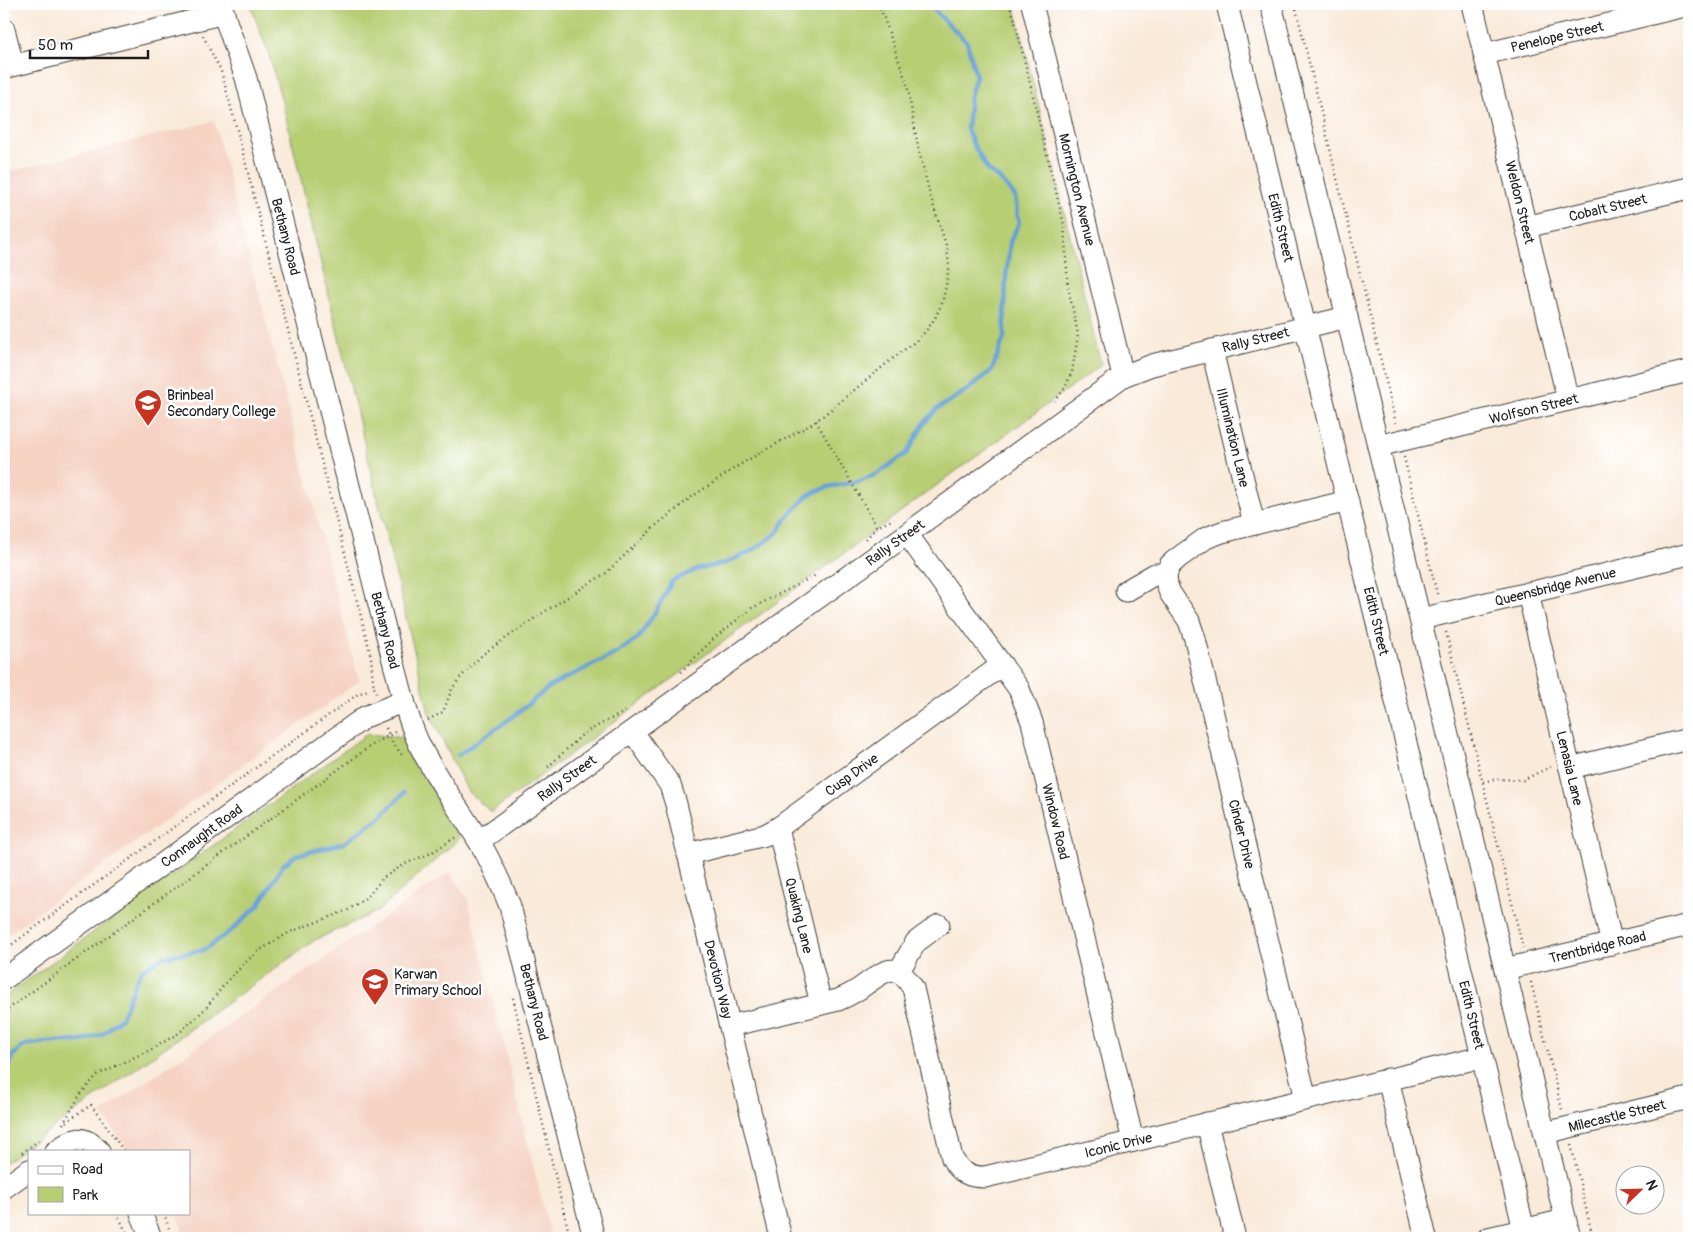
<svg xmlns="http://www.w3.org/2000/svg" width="1693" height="1242" font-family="Pangolin,sans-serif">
<rect width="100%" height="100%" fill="#fff"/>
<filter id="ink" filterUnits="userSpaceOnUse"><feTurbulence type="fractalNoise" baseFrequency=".02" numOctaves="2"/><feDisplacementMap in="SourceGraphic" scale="10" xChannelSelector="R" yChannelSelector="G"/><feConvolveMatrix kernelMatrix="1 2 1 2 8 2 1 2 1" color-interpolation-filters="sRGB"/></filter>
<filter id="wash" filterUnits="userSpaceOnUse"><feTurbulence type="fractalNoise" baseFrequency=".0096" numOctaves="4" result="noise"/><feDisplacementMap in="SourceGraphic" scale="20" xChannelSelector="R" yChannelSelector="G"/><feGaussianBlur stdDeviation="1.12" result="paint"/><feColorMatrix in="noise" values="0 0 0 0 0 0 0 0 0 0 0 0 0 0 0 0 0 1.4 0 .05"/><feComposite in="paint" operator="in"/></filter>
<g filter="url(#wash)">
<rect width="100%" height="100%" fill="#f9ead9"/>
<g fill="#f5d2c2">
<path d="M214,121L359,681L4,937V173Z"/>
<path d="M450,872L468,899L551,1238H184L179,1219L175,1213H189V1151H129L101,1113Z"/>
</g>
<g fill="#b7ce73" stroke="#6a7548">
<path d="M250,4H1014L1101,365L491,812L468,792L429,713L283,105L269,55Z"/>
<path d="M367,734L405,738L460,838L378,911L315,940L4,1163V997Z"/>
</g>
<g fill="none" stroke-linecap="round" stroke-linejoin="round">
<g stroke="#649fd4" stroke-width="4.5">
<path d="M458,755L511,718L552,685L617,653L638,638L655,613L672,581L698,569L723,564L752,551L776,534L787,518L808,495L828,487L860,481L877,474L907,453L925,422L937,409L966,391L992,370L1004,338L1006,277L1010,242L1019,223L1015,197L1004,183L988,170L974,146L967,129L970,96L976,76L967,42L930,6L929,4"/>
<path d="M4,1077L13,1055L25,1045L46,1042L82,1041L103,1034L122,1017L135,983L142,970L163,957L204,950L232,930L259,905L283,865L297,855L344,843L380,817L404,793"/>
</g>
</g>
</g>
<g filter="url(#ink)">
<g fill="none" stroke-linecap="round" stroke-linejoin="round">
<defs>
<g id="minor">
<path id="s1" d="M220,4L246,78L394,664C402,692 408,722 421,748C438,782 461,811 480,843C492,863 501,884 510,906L594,1238"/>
<path id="s2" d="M1032,4L1123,376"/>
<path id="s3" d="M1227,4L1526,1238"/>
<path d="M1271,4L1570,1238"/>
<path id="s4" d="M1472,4L1568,400"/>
<path d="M4,29L13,65"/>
<path id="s5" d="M1484,54L1689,5"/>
<path d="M4,68L224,13"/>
<path id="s6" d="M1526,227L1689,188"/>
<path id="s7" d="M1212,350L1254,524"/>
<path id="s8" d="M1378,446L1689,371"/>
<path id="s9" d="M907,534L1019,689L1032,722L1133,1141"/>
<path d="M1126,591L1155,574H1166"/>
<path id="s10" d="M1528,593L1612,944"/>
<path id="s11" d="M1421,619L1689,554"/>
<path id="s12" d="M633,732L670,785L676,804L781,1238"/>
<path d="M1570,768L1689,739"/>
<path id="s13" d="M778,828L821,1004"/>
<path id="s14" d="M479,841L907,534L1123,376L1152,365L1347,317"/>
<path id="s15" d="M688,854L765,835L778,828L1002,665"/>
<path id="s16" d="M1505,969L1689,925"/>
<path d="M899,971L916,942L939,925"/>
<path id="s17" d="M4,979L365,717L404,701"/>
<path id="s18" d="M730,1026L838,1000C848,996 857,991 866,984C887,969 896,961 913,988L952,1158C960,1173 969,1177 985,1177L1482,1057"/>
<path d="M1388,1079L1426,1238"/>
<path d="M1306,1099L1195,639L1189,621L1170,593L1167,585L1166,574L1170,565L1178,558L1206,538L1222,532L1348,501"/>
<path d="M1207,1123L1235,1238"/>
<path id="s19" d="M1545,1133L1689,1098"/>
<path d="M56,1151C73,1138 83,1133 99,1151"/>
<path d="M4,1188L29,1170"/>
<path d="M141,1213L151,1238"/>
<path d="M1488,1238L1565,1220"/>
</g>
</defs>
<use href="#minor" stroke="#3d3b38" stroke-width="23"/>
<g stroke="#3d3b38" stroke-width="2.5" stroke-dasharray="1 4" stroke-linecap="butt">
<path d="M1009,4L1014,17L1064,225L1068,286L1078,335L1072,372L1065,388L1055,401"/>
<path d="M1295,4L1396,423"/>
<path d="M203,36L221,71L235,122L370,652C373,666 371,679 376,694"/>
<path d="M816,421L877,527"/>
<path d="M1404,457L1438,598"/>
<path d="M866,539L877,527L894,519"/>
<path d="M1446,632L1523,948"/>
<path d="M681,672L712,640L752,608L818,574"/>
<path d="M428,720L443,712L452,689L459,679L483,654L544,612L606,573L654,527L693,496L744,462L810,425L824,415L892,359L916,341L926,331L935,318L942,303L946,286L949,266L947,248L930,195L918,147L907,84L879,4"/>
<path d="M386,728L392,742L402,755"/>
<path d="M548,767L584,733L628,710"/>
<path d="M1483,782L1495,779L1523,780L1552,766"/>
<path d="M4,950L358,694L368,690"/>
<path d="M1531,982L1562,1110"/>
<path d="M513,998L570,1238"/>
<path d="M4,1012L372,745L395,732"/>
<path d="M66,1122L91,1105L124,1151"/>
<path d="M63,1124L80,1095L97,1075L152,1049L179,1033L206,1008L227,981L248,960L260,950L290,932L348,910L368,896L384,877L405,864L431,853L456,837"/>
<path d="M1571,1145L1593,1238"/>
<path d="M22,1153L42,1138"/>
<path d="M117,1213L129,1238"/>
<path d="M164,1213L172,1238"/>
</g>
<use href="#minor" stroke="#fff" stroke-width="21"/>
</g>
</g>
<defs>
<symbol id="school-pin" viewBox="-11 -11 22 30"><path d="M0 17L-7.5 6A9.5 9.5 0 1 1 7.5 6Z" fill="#c8321e" stroke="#fff"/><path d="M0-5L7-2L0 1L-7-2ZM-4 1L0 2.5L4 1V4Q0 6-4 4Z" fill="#fff"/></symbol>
</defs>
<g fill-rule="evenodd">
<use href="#school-pin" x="132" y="387" width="32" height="43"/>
<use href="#school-pin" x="359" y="966" width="32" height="43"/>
</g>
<g text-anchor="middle" stroke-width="5" stroke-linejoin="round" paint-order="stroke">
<g font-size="14" fill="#1c1c1c" stroke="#fff">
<text dy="5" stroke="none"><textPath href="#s5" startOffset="75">Penelope Street</textPath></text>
<text dy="5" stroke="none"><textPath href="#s2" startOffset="191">Mornington Avenue</textPath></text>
<text dy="5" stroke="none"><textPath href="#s4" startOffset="204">Weldon Street</textPath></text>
<text dy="5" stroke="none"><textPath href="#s6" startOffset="84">Cobalt Street</textPath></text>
<text dy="5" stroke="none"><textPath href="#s3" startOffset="230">Edith Street</textPath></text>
<text dy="5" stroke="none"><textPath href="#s1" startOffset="242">Bethany Road</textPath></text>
<text dy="5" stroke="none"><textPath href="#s14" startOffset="932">Rally Street</textPath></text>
<text dy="5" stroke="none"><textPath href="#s8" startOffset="160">Wolfson Street</textPath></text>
<text dy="5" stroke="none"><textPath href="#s7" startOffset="90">Illumination Lane</textPath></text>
<text dy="5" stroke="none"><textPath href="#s14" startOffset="512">Rally Street</textPath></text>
<text dy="5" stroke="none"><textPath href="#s11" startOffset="138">Queensbridge Avenue</textPath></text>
<text dy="5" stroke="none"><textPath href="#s3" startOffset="635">Edith Street</textPath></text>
<text dy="5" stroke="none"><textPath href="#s1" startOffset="648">Bethany Road</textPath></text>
<text dy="5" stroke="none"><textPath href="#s10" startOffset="180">Lenasia Lane</textPath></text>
<text dy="5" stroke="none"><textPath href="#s15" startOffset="185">Cusp Drive</textPath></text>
<text dy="5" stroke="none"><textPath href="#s14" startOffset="108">Rally Street</textPath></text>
<text dy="5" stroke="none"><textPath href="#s9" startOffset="329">Window Road</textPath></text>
<text transform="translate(1242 834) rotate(76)" y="5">Cinder Drive</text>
<text dy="5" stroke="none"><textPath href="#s17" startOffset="244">Connaught Road</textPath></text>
<text dy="5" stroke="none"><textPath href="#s13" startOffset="90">Quaking Lane</textPath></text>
<text dy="5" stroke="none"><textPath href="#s16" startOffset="95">Trentbridge Road</textPath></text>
<text dy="5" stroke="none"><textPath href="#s12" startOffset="265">Devotion Way</textPath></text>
<text dy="5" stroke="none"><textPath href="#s1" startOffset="1052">Bethany Road</textPath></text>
<text dy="5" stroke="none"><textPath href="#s3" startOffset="1040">Edith Street</textPath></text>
<text dy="5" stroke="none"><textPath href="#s19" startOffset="74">Milecastle Street</textPath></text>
<text dy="5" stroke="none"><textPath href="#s18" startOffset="554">Iconic Drive</textPath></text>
</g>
<g font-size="14" fill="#1c1c1c" stroke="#fff" text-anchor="start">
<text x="167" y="400">Brinbeal<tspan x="167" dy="16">Secondary College</tspan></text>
<text x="394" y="979">Karwan<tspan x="394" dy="16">Primary School</tspan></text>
</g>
</g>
<rect width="1693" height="1242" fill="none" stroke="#fff" stroke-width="20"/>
<rect x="28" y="1150" width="162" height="65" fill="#ffffff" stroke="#a4a4a4"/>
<rect x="38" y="1166" width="25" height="8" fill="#ffffff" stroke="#a4a4a4"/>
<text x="72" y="1174" font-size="15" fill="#1c1c1c">Road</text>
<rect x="38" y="1187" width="25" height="15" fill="#b7ce73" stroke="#a4a4a4"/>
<text x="72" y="1200" font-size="15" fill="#1c1c1c">Park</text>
<g transform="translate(1640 1190) rotate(67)"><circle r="24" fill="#ffffff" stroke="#a4a4a4"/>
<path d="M0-4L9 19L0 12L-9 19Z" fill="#c8321e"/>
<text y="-8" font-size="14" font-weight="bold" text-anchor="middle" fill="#1c1c1c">N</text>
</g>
<path d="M30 50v8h118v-8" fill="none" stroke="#1c1c1c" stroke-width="2.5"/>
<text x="38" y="50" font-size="15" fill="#1c1c1c" stroke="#ffffff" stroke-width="4" paint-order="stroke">50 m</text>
</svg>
